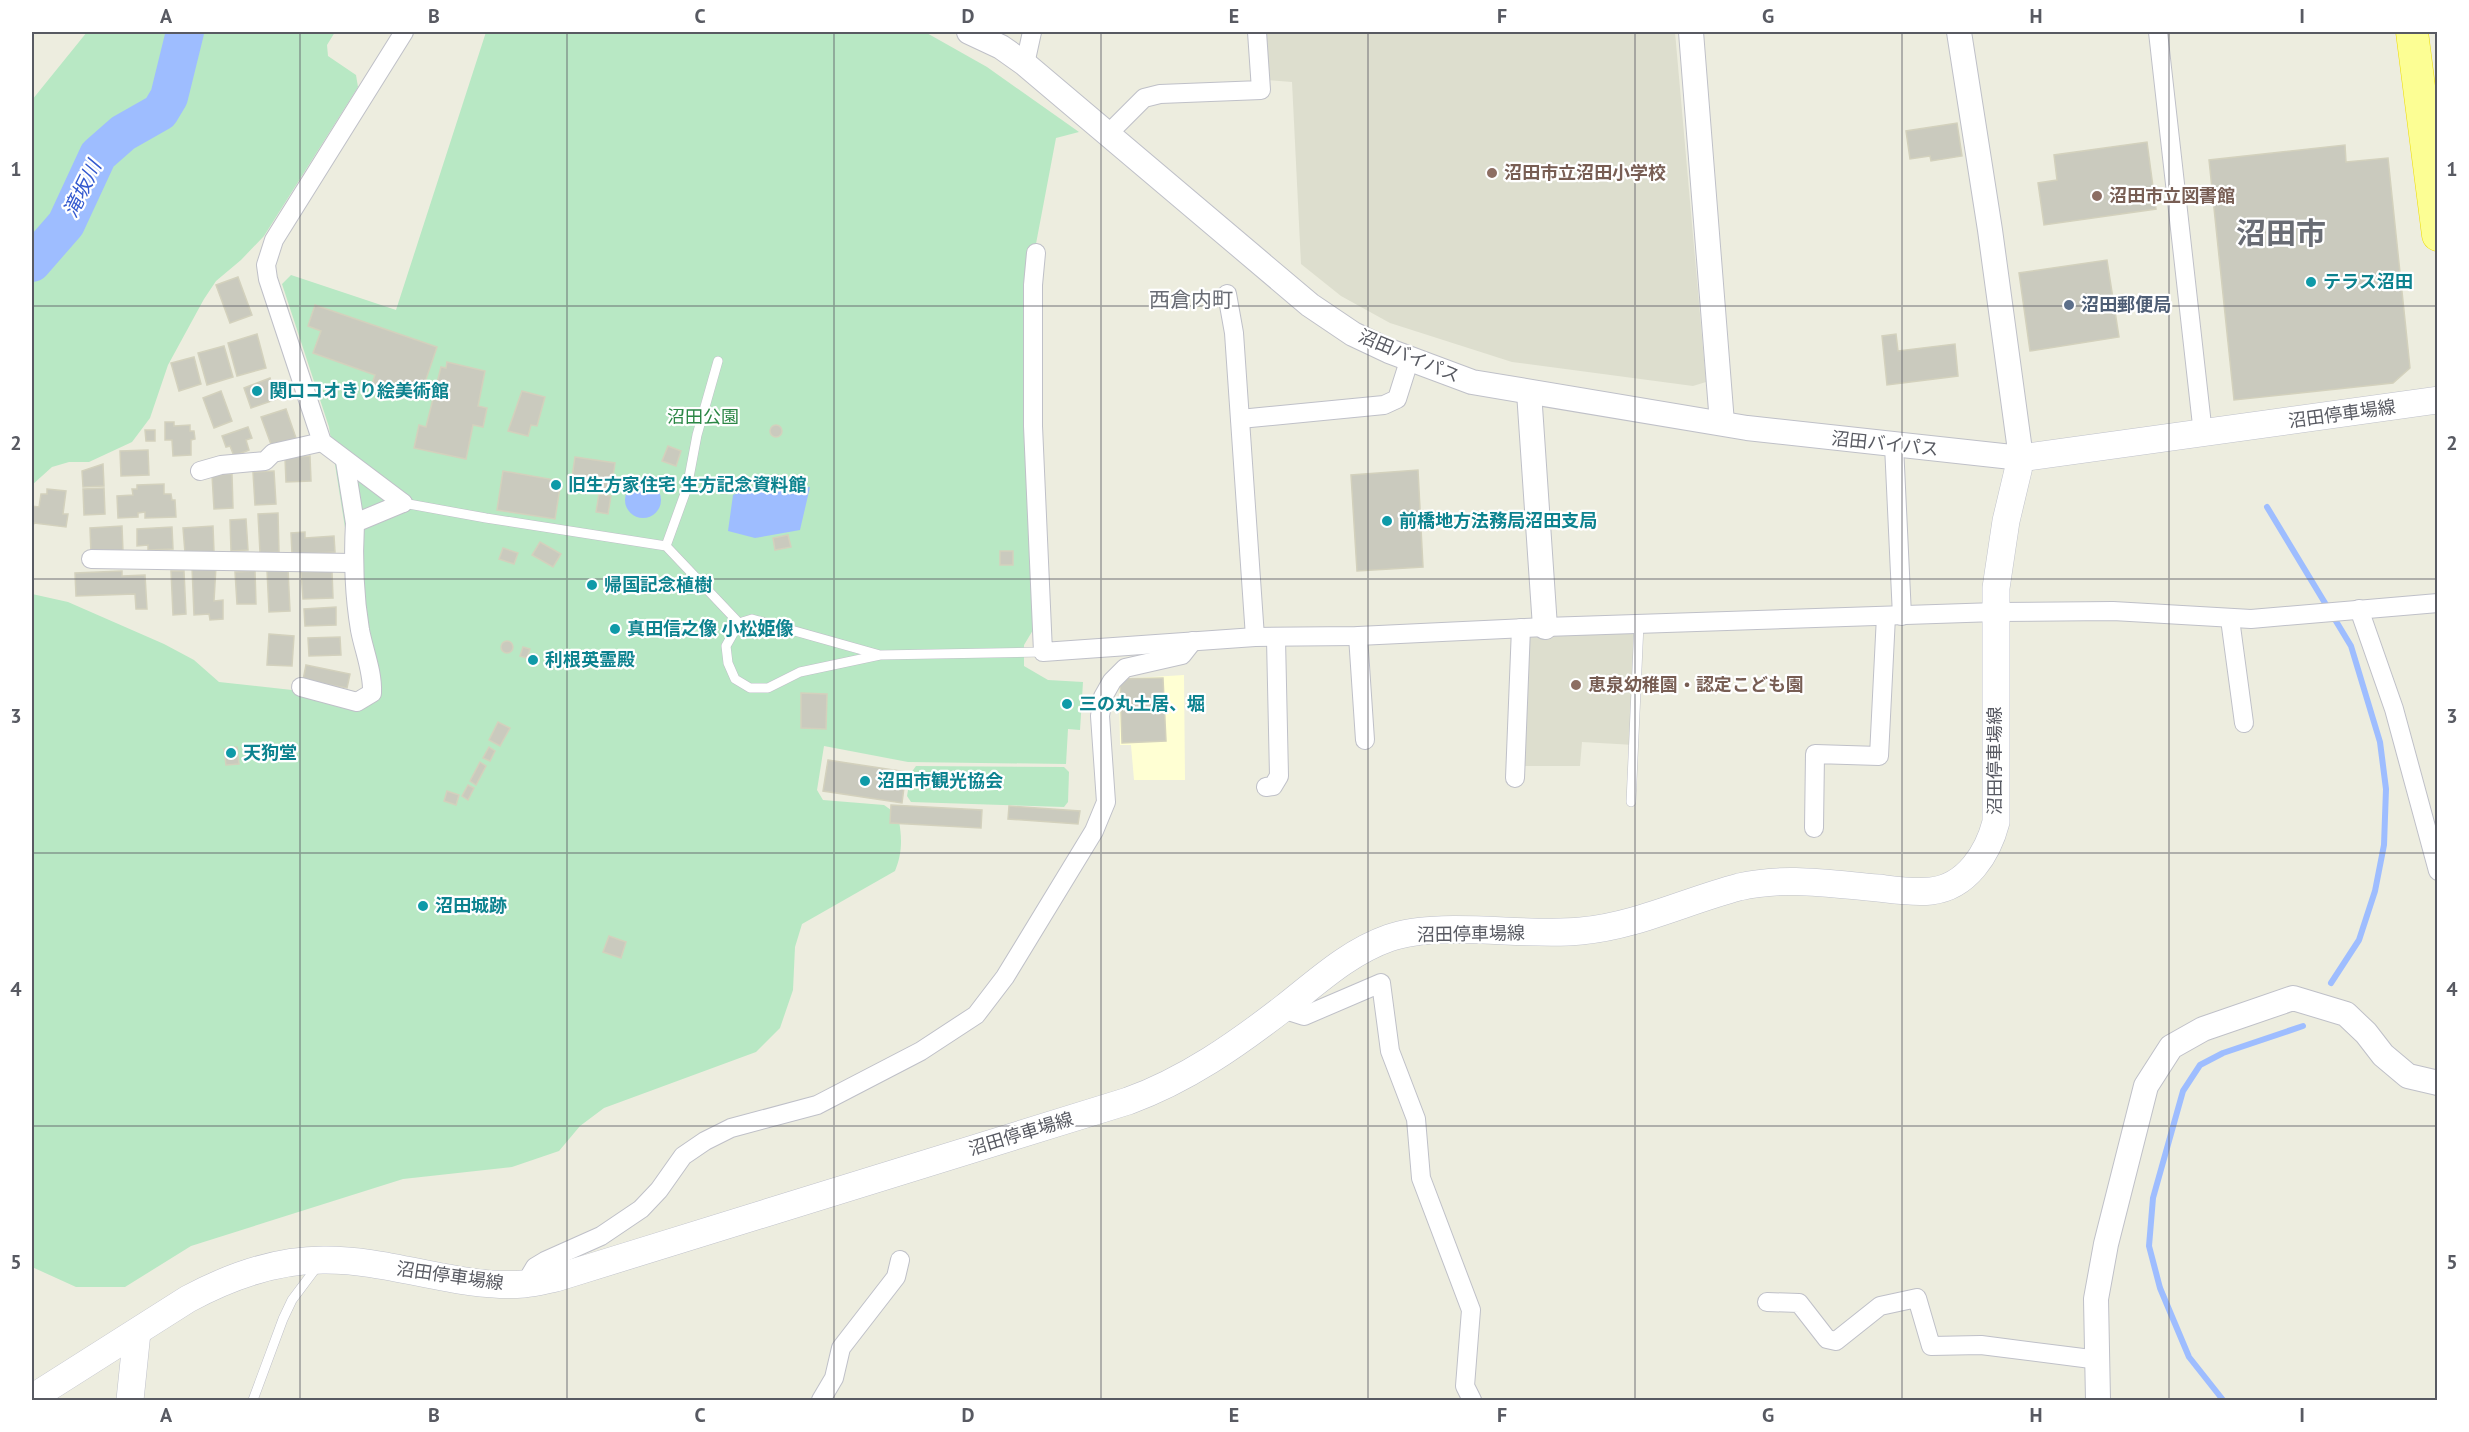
<svg xmlns="http://www.w3.org/2000/svg" width="2469" height="1432" font-family="'PT Sans','Noto Sans JP',sans-serif">
<rect width="100%" height="100%" fill="#ededdf"/>
<path fill="#ffffd3" d="M1184,675L1185,780H1134L1131,745H1120L1119,679Z"/>
<g fill="#dddece">
<path d="M1265,32H1675L1706,382L1693,386L1512,362L1390,323L1341,296L1301,264L1292,82L1267,80Z"/>
<path d="M1634,624V745L1582,742L1580,766H1516L1521,628Z"/>
</g>
<g fill="#b8e8c4">
<path d="M87,32H335L327,45L328,56L356,75L358,87L264,236L241,260L216,281L204,299L168,365L150,418L132,442L89,462H69L52,467L32,485V100Z"/>
<path d="M486,32H925L987,67L1079,132L1056,138L1035,249L1036,625L1024,645V666L1048,680L1083,682L1080,730L1068,729L1066,764L908,762L824,746L817,790L823,800L884,805L898,815C902,837 903,851 895,871L802,924L795,947L793,990L780,1028L756,1052L604,1108L580,1126L559,1151L512,1167L403,1179L191,1246L125,1287H76L32,1267V594L68,602L164,644L194,660L219,682L292,690L356,706L368,672L329,427L282,284L291,275L396,310Z"/>
<path d="M916,766L1064,767L1069,772L1068,802L1064,807L911,802L907,796L911,773Z"/>
</g>
<g fill="#9ebdff">
<circle cx="643" cy="500" r="18"/>
<path d="M763,483L784,490L810,487L800,530L755,538L728,531L733,495Z"/>
</g>
<g fill="none" stroke-linecap="round" stroke-linejoin="round">
<g stroke="#9ebdff" stroke-width="6">
<path d="M2267,507L2351,646L2380,742L2386,789L2384,845L2375,891L2359,940L2331,983"/>
<path d="M2223,1400L2189,1357L2160,1288L2149,1246L2153,1198L2183,1091L2200,1065L2223,1053L2303,1026"/>
</g>
<path stroke="#9ebdff" stroke-width="38" d="M32,263L66,224L98,155L123,133L160,112L169,97L185,32"/>
</g>
<g fill="#cacabe" stroke="#d3d1bd" stroke-width="1.5">
<path d="M1957,123L1962,156L1931,161L1930,156L1910,159L1906,131Z"/>
<path d="M2147,142L2156,209L2044,225L2038,183L2057,180L2054,155Z"/>
<path d="M2345,145L2346,162L2388,158L2410,368L2393,383L2234,400L2209,160Z"/>
<path d="M2107,260L2119,337L2030,351L2019,273Z"/>
<path d="M238,277L252,315L230,323L216,285Z"/>
<path d="M315,305L437,347L422,391L398,382L395,391L372,384L375,375L313,353L321,331L308,326Z"/>
<path d="M257,334L266,368L237,376L228,343Z"/>
<path d="M1896,334L1898,351L1955,344L1958,376L1887,385L1882,336Z"/>
<path d="M224,346L233,377L207,385L198,353Z"/>
<path d="M194,357L201,384L179,391L171,363Z"/>
<path d="M447,362L485,371L478,406L487,408L483,427L473,425L466,459L414,448L419,425L426,427L441,367L446,368Z"/>
<path d="M270,378L277,399L251,408L244,388Z"/>
<path d="M221,391L232,421L214,428L203,398Z"/>
<path d="M522,391L545,397L537,426L531,425L528,436L508,431Z"/>
<path d="M286,409L296,438L272,447L261,417Z"/>
<path d="M165,422H174V426L190,425V431H194L195,439L191,440V455L173,456L172,440H165Z"/>
<circle cx="776" cy="431" r="6"/>
<path d="M248,427L252,438L246,440L249,450L234,456L230,446L226,447L222,436Z"/>
<path d="M145,430H155V441H146Z"/>
<path d="M668,446L681,451L676,466L662,461Z"/>
<path d="M148,450L149,475L121,476L120,451Z"/>
<path d="M310,456L311,481L286,482L285,458Z"/>
<path d="M575,457L615,463L611,490L571,484Z"/>
<path d="M103,464L104,486L83,487L82,471Z"/>
<path d="M1418,470L1423,567L1357,571L1351,475Z"/>
<path d="M274,471L276,504L255,505L253,472Z"/>
<path d="M503,471L561,481L555,519L497,510Z"/>
<path d="M232,474L233,508L214,509L212,475Z"/>
<path d="M164,484V494H171L172,500H175L176,517L145,518V512L138,513V517L118,518L117,496L133,495L132,489H137V485Z"/>
<path d="M104,488L105,514L84,515L83,489Z"/>
<path d="M47,489L66,491L63,514H68L66,527L34,523L32,529V506L39,507L41,494H47Z"/>
<path d="M599,494L611,496L608,514L596,512Z"/>
<path d="M278,513L279,552L260,553L258,514Z"/>
<path d="M246,519L248,550L231,551L230,520Z"/>
<path d="M122,526L123,552L91,554L90,528Z"/>
<path d="M213,526L214,552L185,553L183,528Z"/>
<path d="M172,527L173,549L148,550V545L137,546V529Z"/>
<path d="M305,532V538L334,536L335,552L292,554L291,533Z"/>
<path d="M788,535L791,547L775,550L773,538Z"/>
<path d="M540,542L561,554L553,567L532,555Z"/>
<path d="M503,548L518,553L514,564L499,559Z"/>
<rect x="1000" y="551" width="13" height="14"/>
<path d="M216,566L214,601L223,600V619L210,620L209,614L194,615L192,567Z"/>
<path d="M288,569L290,611L269,612L267,570Z"/>
<path d="M122,571V576L145,575L147,609H136L135,594L76,596L75,573Z"/>
<path d="M171,571H184L186,614L173,615Z"/>
<path d="M255,571L256,604H237L235,572Z"/>
<path d="M332,571L333,598L303,599L301,572Z"/>
<path d="M336,607V625L305,626L304,609Z"/>
<path d="M269,634L294,636L292,666L267,665Z"/>
<path d="M340,637L341,655L309,656L308,638Z"/>
<circle cx="507" cy="647" r="6"/>
<path d="M523,647L530,649L527,658L520,656Z"/>
<path d="M306,665L350,674L347,688L303,680Z"/>
<path d="M1163,678L1166,741L1122,743L1120,679Z"/>
<path d="M801,693L827,694L826,729L801,728Z"/>
<path d="M498,722L510,728L500,746L489,740Z"/>
<path d="M237,747L239,764L226,765L224,749Z"/>
<path d="M489,747L495,751L490,761L483,758Z"/>
<path d="M828,760L906,772L902,803L823,791Z"/>
<path d="M480,762L486,766L476,785L470,781Z"/>
<path d="M468,785L474,788L468,800L462,796Z"/>
<path d="M447,791L459,795L456,805L444,801Z"/>
<path d="M891,805L982,810L981,828L890,823Z"/>
<path d="M1009,806L1080,811L1078,824L1008,819Z"/>
<path d="M609,936L626,942L621,958L603,952Z"/>
</g>
<g fill="none" stroke-linecap="round" stroke-linejoin="round">
<defs>
<g id="service">
<path d="M403,503L486,518L666,546L739,623"/>
<path d="M666,546L687,488L697,435L718,361"/>
<path d="M880,655L752,619L739,623L726,646L728,663L735,679L750,688H768L800,672L880,655L1043,652"/>
<path d="M1631,802L1639,624"/>
<path d="M253,1400L283,1319L292,1300L319,1264"/>
</g>
<g id="minor">
<path d="M2158,32L2203,434"/>
<path d="M1025,64L1032,32"/>
<path d="M1109,133L1144,98L1160,94L1261,90L1257,32"/>
<path d="M1036,253L1033,285V426L1043,652L1255,637L1358,636L1545,627L1996,612L2113,611L2251,619L2438,603"/>
<path d="M1227,294L1234,333L1255,637"/>
<path d="M1240,419L1384,405L1397,399L1409,361"/>
<path d="M1894,445L1902,616"/>
<path d="M345,461L355,523L403,503"/>
<path d="M200,471L221,465L265,461L273,453L322,442"/>
<path d="M403,503L322,442L268,279L266,265L274,240L404,32"/>
<path d="M91,559L352,563"/>
<path d="M2359,609L2394,709L2438,871"/>
<path d="M2230,619L2244,723"/>
<path d="M1358,636L1365,740"/>
<path d="M301,687L357,702L372,693C373,672 364,651 360,630C354,594 353,559 355,523"/>
<path d="M1515,778L1521,628"/>
<path d="M1266,787L1273,786L1279,776L1276,639"/>
<path d="M1814,828L1815,754L1879,756L1886,616"/>
<path d="M1282,1009L1304,1016L1381,983L1390,1051L1416,1119L1421,1178L1471,1310L1465,1386L1472,1400"/>
<path d="M525,1284L535,1267L545,1261L601,1236L641,1209L659,1190L683,1156L705,1141L731,1128L817,1105L921,1051L976,1015L1005,977L1094,831L1106,802L1100,716L1103,697L1112,681L1125,668L1182,655L1193,641"/>
<path d="M1767,1302L1799,1303L1827,1339L1836,1341L1880,1306L1917,1298L1931,1346L1981,1345L2099,1360"/>
<path d="M821,1400L834,1378L841,1348L896,1277L900,1260"/>
</g>
<g id="tertiary">
<path d="M969,32L1001,47L1025,64L1310,305L1353,334L1389,351L1472,382L1747,428L2021,458L1990,230L1959,32"/>
<path d="M1691,32L1722,423"/>
<path d="M1529,392L1545,627"/>
<path d="M2098,1400L2096,1299L2106,1244L2146,1086L2171,1047L2203,1029L2293,998L2346,1014L2366,1033L2383,1055L2408,1076L2438,1083"/>
</g>
<g id="secondary">
<path d="M32,1398L188,1299C229,1277 276,1260 323,1260C391,1259 457,1289 524,1284C535,1283 546,1280 556,1278L1128,1101C1186,1080 1236,1045 1285,1007C1318,981 1349,952 1389,938C1439,920 1525,937 1581,931C1636,926 1686,901 1739,887C1785,876 1831,884 1878,888C1895,890 1914,893 1931,891C1967,887 1988,853 1996,822V588L2006,521L2021,458L2438,400"/>
<path d="M130,1400L137,1332"/>
</g>
<path id="trunk" d="M2412,32L2438,235"/>
</defs>
<use href="#service" stroke="#bfc0c8" stroke-width="10"/>
<use href="#minor" stroke="#bfc0c8" stroke-width="20"/>
<use href="#tertiary" stroke="#bfc0c8" stroke-width="26"/>
<use href="#secondary" stroke="#bfc1ca" stroke-width="28"/>
<use href="#trunk" stroke="#eddb00" stroke-width="33"/>
<use href="#service" stroke="#fff" stroke-width="9"/>
<use href="#minor" stroke="#fff" stroke-width="18"/>
<use href="#tertiary" stroke="#fff" stroke-width="24"/>
<use href="#secondary" stroke="#fff" stroke-width="27"/>
<use href="#trunk" stroke="#fcfe94" stroke-width="32"/>
</g>
<path fill="none" stroke="#585a62" stroke-width="1.5" stroke-opacity="0.55" d="M300,32V1400M567,32V1400M834,32V1400M1101,32V1400M1368,32V1400M1635,32V1400M1902,32V1400M2169,32V1400M32,306H2438M32,579H2438M32,853H2438M32,1126H2438"/>
<g fill="#8d6e63" stroke="#fff" stroke-width="2">
<circle cx="1492" cy="173" r="6"/>
<circle cx="2097" cy="196" r="6"/>
<circle cx="1576" cy="685" r="6"/>
</g>
<g fill="#0f9aa8" stroke="#fff" stroke-width="2">
<circle cx="2311" cy="282" r="6"/>
<circle cx="257" cy="391" r="6"/>
<circle cx="556" cy="485" r="6"/>
<circle cx="1387" cy="521" r="6"/>
<circle cx="592" cy="585" r="6"/>
<circle cx="615" cy="629" r="6"/>
<circle cx="533" cy="660" r="6"/>
<circle cx="1067" cy="704" r="6"/>
<circle cx="231" cy="753" r="6"/>
<circle cx="865" cy="781" r="6"/>
<circle cx="423" cy="906" r="6"/>
</g>
<circle fill="#5c6f8a" stroke="#fff" stroke-width="2" cx="2069" cy="305" r="6"/>
<g text-anchor="middle" stroke-width="4.5" stroke-linejoin="round" paint-order="stroke">
<g font-size="18" font-weight="bold" fill="#785e54" stroke="#fff" text-anchor="start">
<text x="1504" y="179">沼田市立沼田小学校</text>
<text x="2109" y="202">沼田市立図書館</text>
<text x="1588" y="691">恵泉幼稚園・認定こども園</text>
</g>
<g font-size="18" font-weight="bold" fill="#0d838f" stroke="#fff" text-anchor="start">
<text x="2323" y="288">テラス沼田</text>
<text x="269" y="397">関口コオきり絵美術館</text>
<text x="568" y="491">旧生方家住宅 生方記念資料館</text>
<text x="1399" y="527">前橋地方法務局沼田支局</text>
<text x="604" y="591">帰国記念植樹</text>
<text x="627" y="635">真田信之像 小松姫像</text>
<text x="545" y="666">利根英霊殿</text>
<text x="1079" y="710">三の丸土居、堀</text>
<text x="243" y="759">天狗堂</text>
<text x="877" y="787">沼田市観光協会</text>
<text x="435" y="912">沼田城跡</text>
</g>
<g font-size="18" font-weight="bold" fill="#4e5e75" stroke="#fff" text-anchor="start">
<text x="2081" y="311">沼田郵便局</text>
</g>
<g font-size="18" fill="#585a62" stroke="#fff">
<text transform="translate(1409 356) rotate(23)" y="6">沼田バイパス</text>
<text transform="translate(2342 414) rotate(-8)" y="6">沼田停車場線</text>
<text transform="translate(1885 444) rotate(6)" y="6">沼田バイパス</text>
<text transform="translate(1995 761) rotate(-90)" y="6">沼田停車場線</text>
<text transform="translate(1471 934) rotate(-1)" y="6">沼田停車場線</text>
<text transform="translate(1021 1134) rotate(-17)" y="6">沼田停車場線</text>
<text transform="translate(450 1276) rotate(8)" y="6">沼田停車場線</text>
</g>
<g font-size="18" fill="#2c8745" stroke="#fff">
<text x="703" y="423">沼田公園</text>
</g>
<g font-size="20" font-style="italic" fill="#345acf" stroke="#fff">
<text transform="translate(82 189) rotate(-64)" y="7">滝坂川</text>
</g>
<g font-size="21" fill="#696c74" stroke="#fff">
<text x="1191" y="307">西倉内町</text>
</g>
<g font-size="30" font-weight="bold" fill="#696c74" stroke="#fff">
<text x="2281" y="244">沼田市</text>
</g>
</g>
<rect width="2469" height="1432" fill="none" stroke="#ffffff" stroke-width="66"/>
<rect x="33" y="33" width="2403" height="1366" fill="none" stroke="#585a62" stroke-width="2"/>
<g font-size="20" text-anchor="middle" font-weight="bold" fill="#585a62">
<text x="166" y="23">A</text>
<text x="434" y="23">B</text>
<text x="700" y="23">C</text>
<text x="968" y="23">D</text>
<text x="1234" y="23">E</text>
<text x="1502" y="23">F</text>
<text x="1768" y="23">G</text>
<text x="2036" y="23">H</text>
<text x="2302" y="23">I</text>
<text x="16" y="176">1</text>
<text x="2452" y="176">1</text>
<text x="16" y="450">2</text>
<text x="2452" y="450">2</text>
<text x="16" y="723">3</text>
<text x="2452" y="723">3</text>
<text x="16" y="996">4</text>
<text x="2452" y="996">4</text>
<text x="16" y="1269">5</text>
<text x="2452" y="1269">5</text>
<text x="166" y="1422">A</text>
<text x="434" y="1422">B</text>
<text x="700" y="1422">C</text>
<text x="968" y="1422">D</text>
<text x="1234" y="1422">E</text>
<text x="1502" y="1422">F</text>
<text x="1768" y="1422">G</text>
<text x="2036" y="1422">H</text>
<text x="2302" y="1422">I</text>
</g>
</svg>
